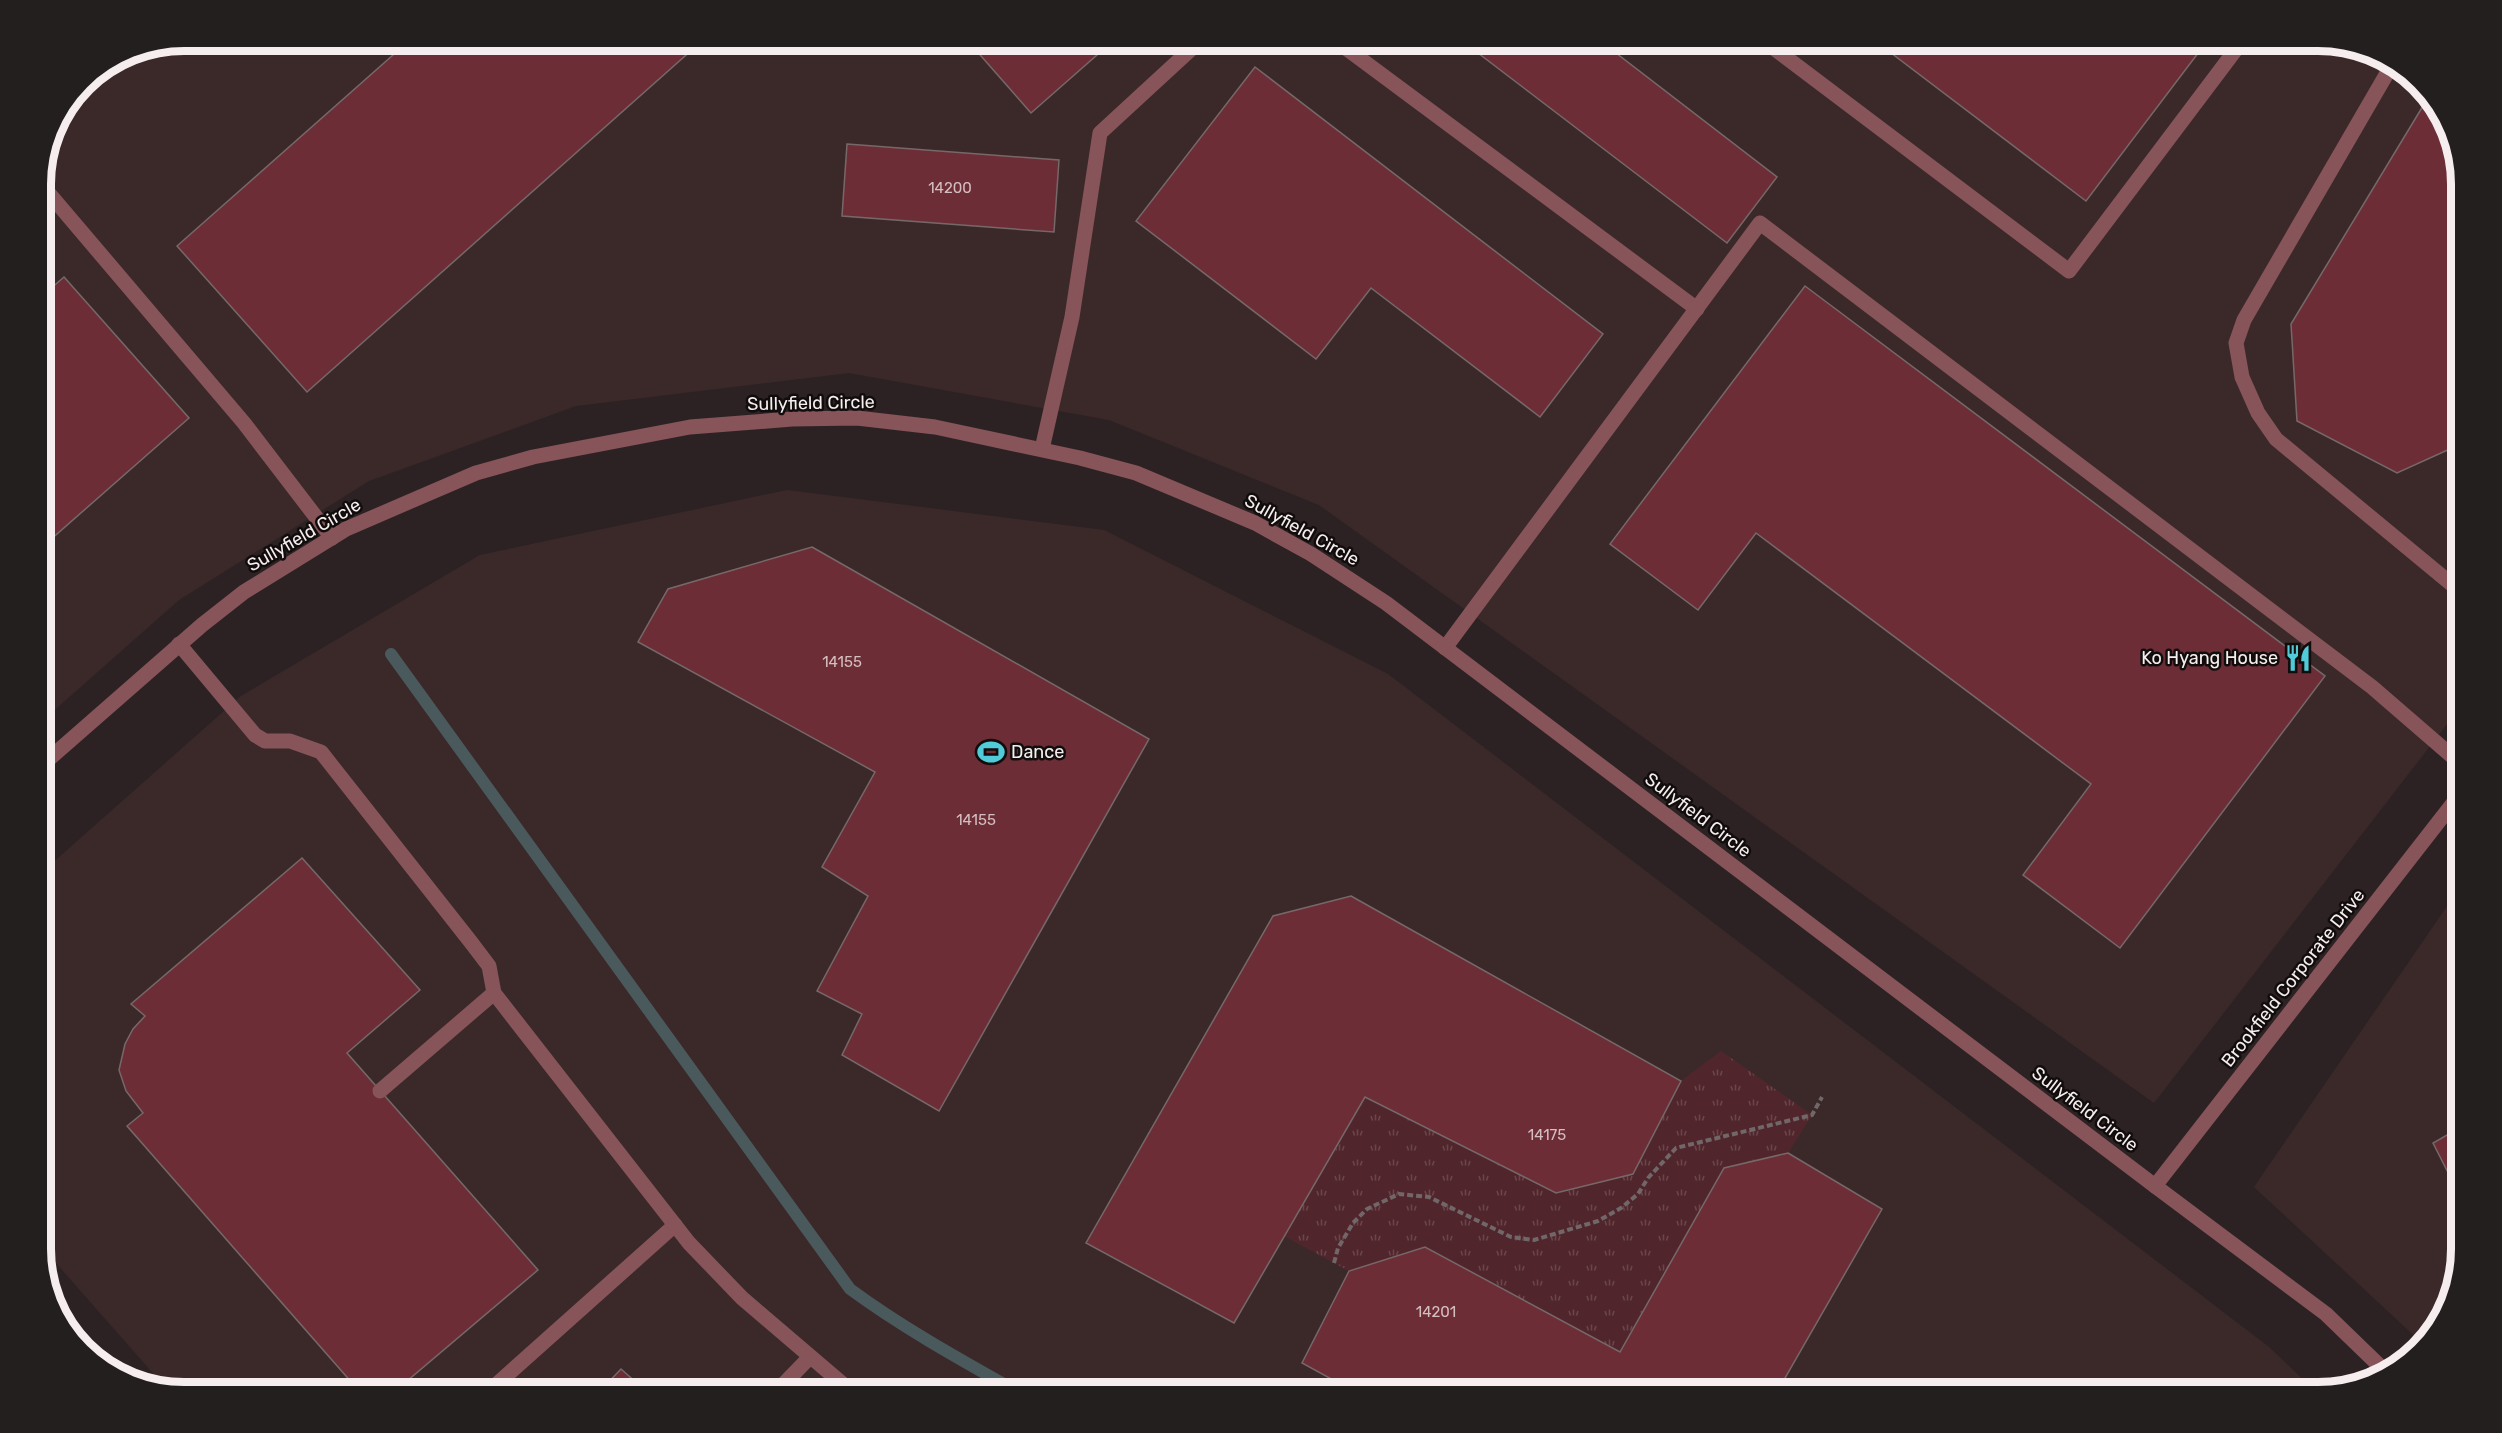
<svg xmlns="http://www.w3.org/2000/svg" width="2502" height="1433" font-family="Rubik,sans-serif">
<defs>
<pattern id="grass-tufts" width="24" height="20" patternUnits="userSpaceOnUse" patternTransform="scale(1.5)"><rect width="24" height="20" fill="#50262c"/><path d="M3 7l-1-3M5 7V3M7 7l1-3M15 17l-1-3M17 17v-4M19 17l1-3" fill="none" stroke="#6a464b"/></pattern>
</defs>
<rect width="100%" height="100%" fill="#2d2223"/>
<g fill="#3b292a">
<path d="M184,40L2318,41L2389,60L2437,105L2461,175V706L2154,1103L1319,505L1109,420L849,373L576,406L369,481L179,600L41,722V175L52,129L83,82L129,51Z"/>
<path d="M787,490L1104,530L1388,674L2269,1347L2316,1392H184L166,1388L41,1246V873L241,696L480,555Z"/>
<path d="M2461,886V1249L2442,1320L2421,1342L2254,1187Z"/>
</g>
<path fill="url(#grass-tufts)" d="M1721,1051L1812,1115L1788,1153L1724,1168L1620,1352L1425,1247L1349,1271L1284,1236L1365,1097L1681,1081Z"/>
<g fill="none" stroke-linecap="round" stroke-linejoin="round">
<path stroke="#4a5a5c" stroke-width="12" d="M391,654L850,1289C903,1328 961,1360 1018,1392"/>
</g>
<g fill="#6d2d37" stroke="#766869" stroke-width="1.5">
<path d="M410,40H703L307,392L177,246Z"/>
<path d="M967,40H1114L1031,113Z"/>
<path d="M1461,40H1599L1777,177L1727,243Z"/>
<path d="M1874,40H2208L2086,201Z"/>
<path d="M1255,67L1603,334L1540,417L1371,288L1316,359L1136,221Z"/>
<path d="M2426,94L2437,105L2461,175V444L2397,473L2297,421L2291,324L2426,101Z"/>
<path d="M847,144L1059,160L1054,232L842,216Z"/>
<path d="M64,277L189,418L41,548V297Z"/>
<path d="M1805,286L2325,676L2120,948L2023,875L2091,784L1756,533L1698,610L1610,544Z"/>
<path d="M812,547L1149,739L939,1111L842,1055L862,1014L817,991L868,896L822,867L875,772L638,642L668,589Z"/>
<path d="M302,858L420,990L347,1053L538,1270L394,1392H360L127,1126L143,1113L126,1091L119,1070L125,1044L133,1029L145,1016L131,1004Z"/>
<path d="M1351,896L1681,1081L1633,1174L1556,1193L1365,1097L1234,1323L1086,1243L1273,916Z"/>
<path d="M2461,1127V1198L2433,1143Z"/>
<path d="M1788,1153L1882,1209L1777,1392H1355L1302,1363L1349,1271L1425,1247L1620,1352L1724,1168Z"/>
<path d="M621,1369L647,1392H599Z"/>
</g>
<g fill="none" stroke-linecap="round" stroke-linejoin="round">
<path stroke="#716768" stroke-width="4" stroke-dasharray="6 3" stroke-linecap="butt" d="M1334,1263L1338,1248L1353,1223L1367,1209L1399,1194L1429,1197L1511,1237L1534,1240L1598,1221L1621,1208L1638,1194L1648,1178L1676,1148L1812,1115L1822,1097"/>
<g stroke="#87545a" stroke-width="15">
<path d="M1335,40L1697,309"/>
<path d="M1763,40L2069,271L2243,40"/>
<path d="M2393,63L2244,320L2236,343L2242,377L2258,413L2276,439L2461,592"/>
<path d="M41,184L244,423L332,538"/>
<path d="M1042,449L1072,317L1100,133L1201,40"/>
<path d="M2449,581L2461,565"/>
<path d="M179,644L255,735L265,741H290L321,752L470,941L489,966L494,993L689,1243L742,1298L852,1392"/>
<path d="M1445,648L1760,223L2372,687L2461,764"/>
<path d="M380,1091L494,993"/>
<path d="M488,1392L675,1225"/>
<path d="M776,1392L809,1358"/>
</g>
<g stroke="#87545a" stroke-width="15">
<path d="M41,766L202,625L244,592L346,529L476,473L533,457L690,427L792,419L857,418L935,427L1080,458L1136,473L1255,523L1311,554L1386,603L2155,1186L2326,1314L2388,1374"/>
<path d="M2155,1186L2461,793"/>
</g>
</g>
<defs>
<symbol id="restaurant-bare" viewBox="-9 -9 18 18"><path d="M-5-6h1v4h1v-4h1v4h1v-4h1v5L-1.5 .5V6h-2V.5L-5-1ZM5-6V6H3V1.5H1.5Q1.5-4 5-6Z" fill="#52cbd9" stroke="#120d0d" stroke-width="2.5" paint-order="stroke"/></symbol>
<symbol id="stadium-bare" viewBox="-9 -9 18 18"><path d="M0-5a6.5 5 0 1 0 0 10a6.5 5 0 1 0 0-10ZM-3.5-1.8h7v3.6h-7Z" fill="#52cbd9" stroke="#120d0d" stroke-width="2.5" paint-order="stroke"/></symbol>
</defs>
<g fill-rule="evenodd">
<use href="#restaurant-bare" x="2279" y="639" width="38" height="38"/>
<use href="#stadium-bare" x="972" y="733" width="38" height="38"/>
</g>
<g text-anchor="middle" stroke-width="5" stroke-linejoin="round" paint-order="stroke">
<g font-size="15" fill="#d4bec0">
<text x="950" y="193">14200</text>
<text x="842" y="667">14155</text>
<text x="976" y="825">14155</text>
<text x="1547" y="1140">14175</text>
<text x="1436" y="1317">14201</text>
</g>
<g font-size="18" fill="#f6eeee" stroke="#120d0d">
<text transform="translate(811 403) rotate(-1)" y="6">Sullyfield Circle</text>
<text transform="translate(1302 530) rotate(29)" y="6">Sullyfield Circle</text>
<text transform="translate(304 535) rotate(-30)" y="6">Sullyfield Circle</text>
<text transform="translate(1698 815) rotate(37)" y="6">Sullyfield Circle</text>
<text transform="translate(2293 978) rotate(-52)" y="6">Brookfield Corporate Drive</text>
<text transform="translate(2085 1109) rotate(37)" y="6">Sullyfield Circle</text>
</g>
<g font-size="18" fill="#f6eeee" stroke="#120d0d" text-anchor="end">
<text x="2278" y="664">Ko Hyang House</text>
<text x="1011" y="758" text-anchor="start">Dance</text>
</g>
</g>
<path d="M0 0H2502V1433H0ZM184 51H2318A133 133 0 0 1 2451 184V1249A133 133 0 0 1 2318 1382H184A133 133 0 0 1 51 1249V184A133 133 0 0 1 184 51Z" fill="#241f1f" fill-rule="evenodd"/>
<path fill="none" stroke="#f6eeee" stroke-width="8" d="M184 51H2318A133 133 0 0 1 2451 184V1249A133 133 0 0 1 2318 1382H184A133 133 0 0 1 51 1249V184A133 133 0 0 1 184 51Z"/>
</svg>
